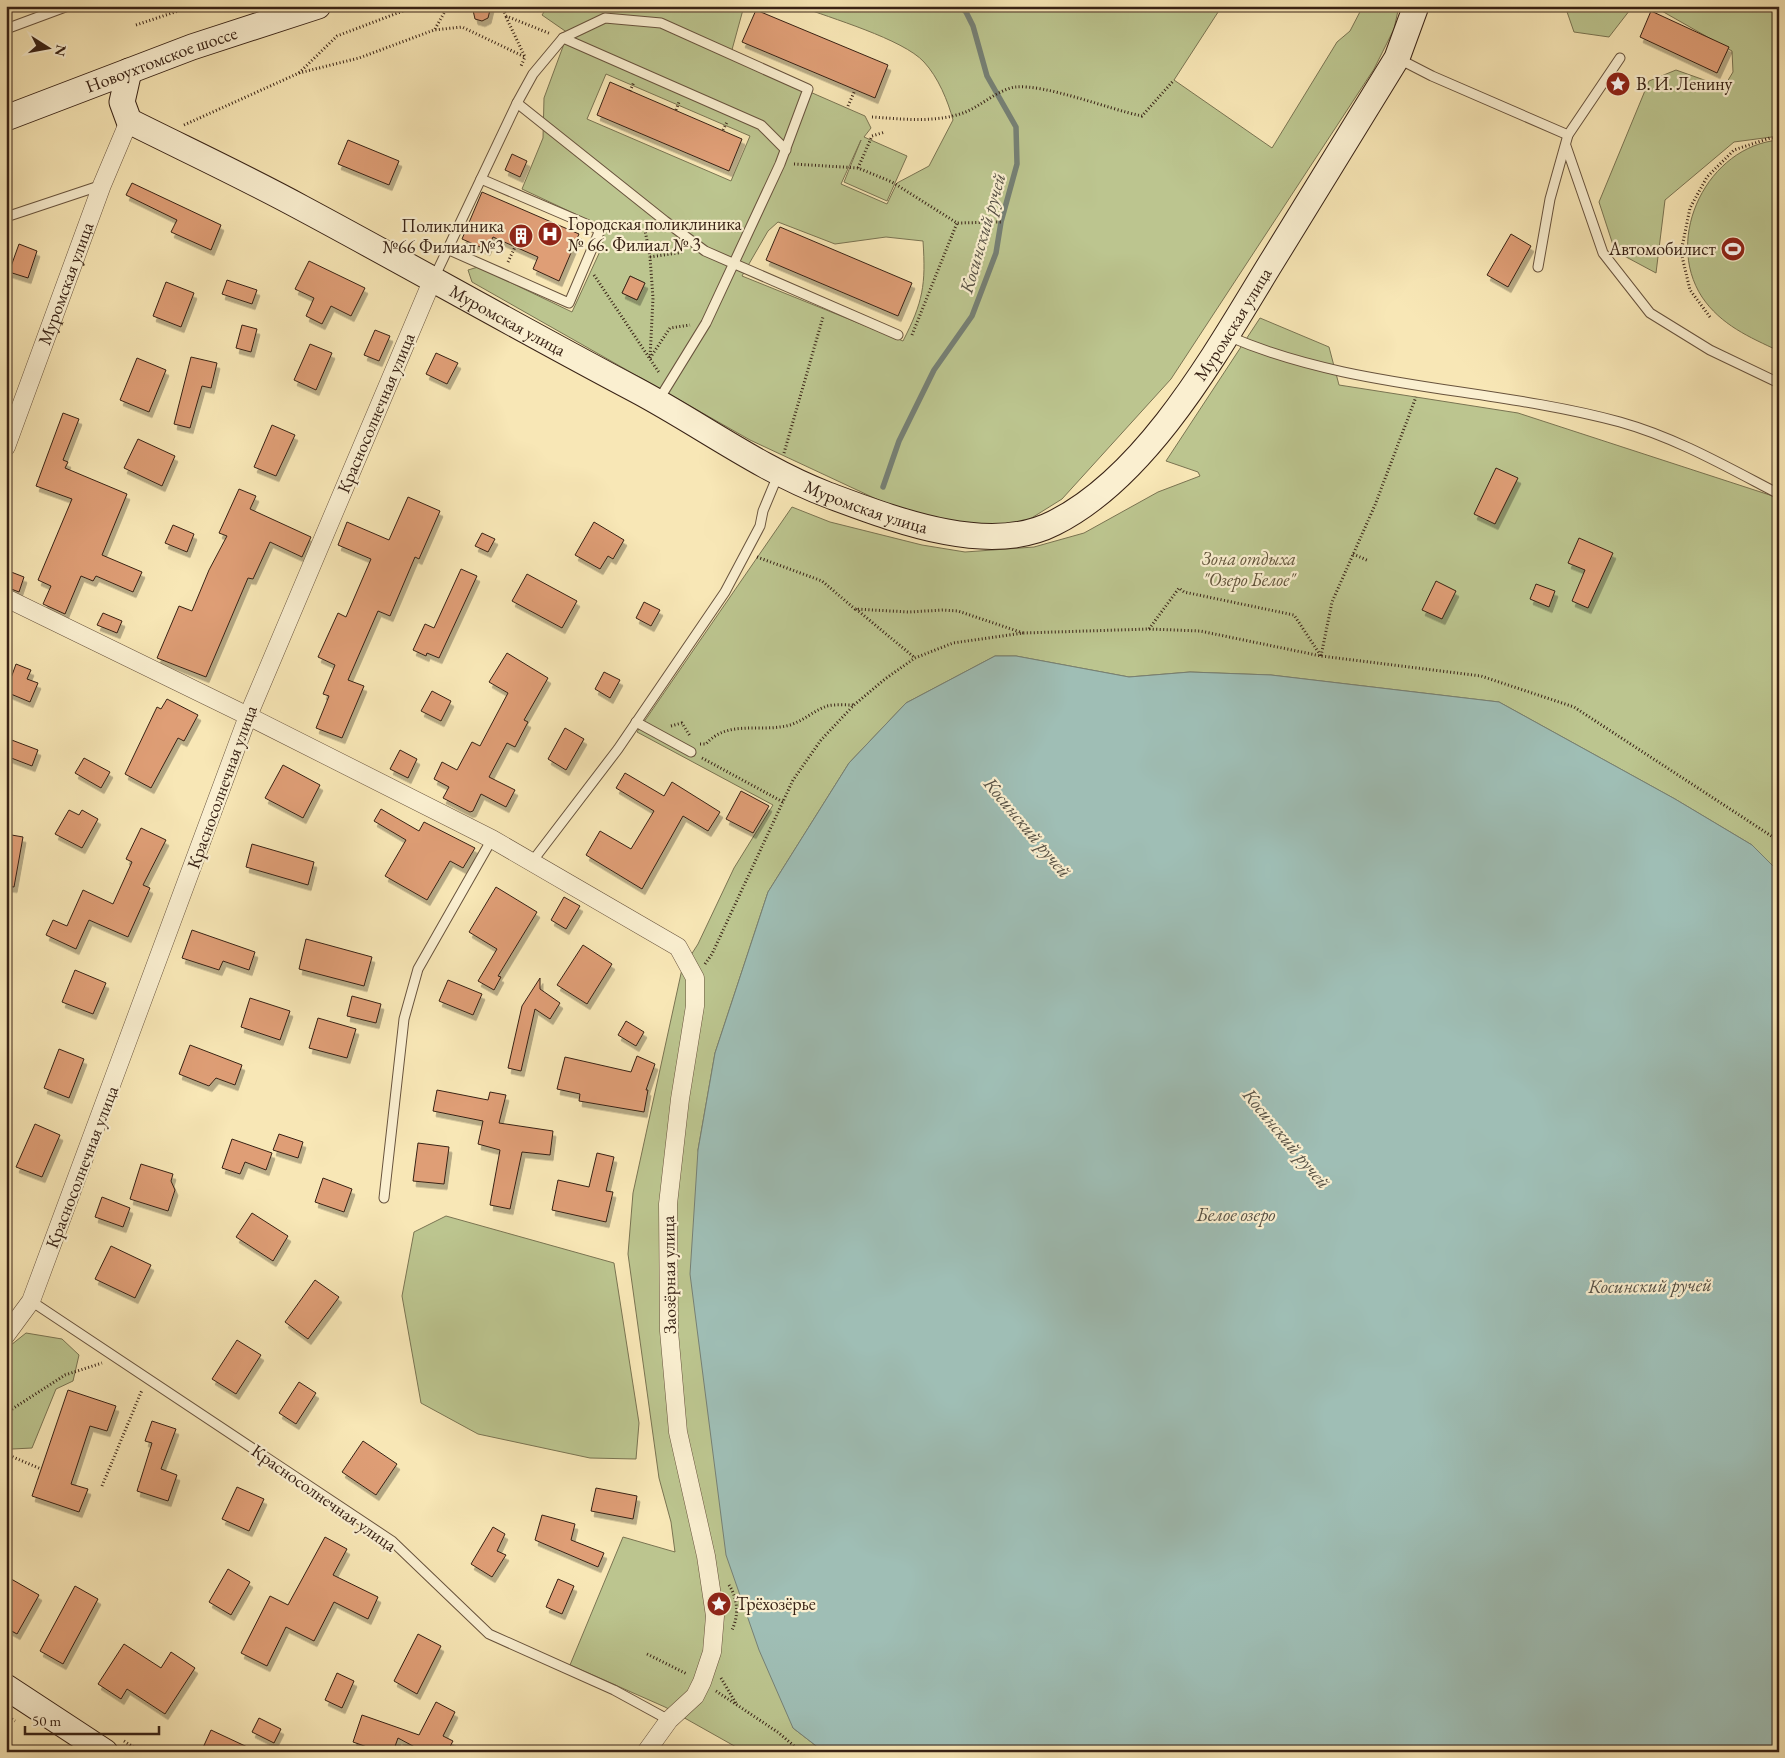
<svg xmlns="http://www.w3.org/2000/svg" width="1785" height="1758" font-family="'EB Garamond',serif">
<defs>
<filter id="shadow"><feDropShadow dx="3" dy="5.5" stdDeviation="0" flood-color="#0004"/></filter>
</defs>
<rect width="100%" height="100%" fill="#f8e7b6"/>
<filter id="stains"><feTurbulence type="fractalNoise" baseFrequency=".004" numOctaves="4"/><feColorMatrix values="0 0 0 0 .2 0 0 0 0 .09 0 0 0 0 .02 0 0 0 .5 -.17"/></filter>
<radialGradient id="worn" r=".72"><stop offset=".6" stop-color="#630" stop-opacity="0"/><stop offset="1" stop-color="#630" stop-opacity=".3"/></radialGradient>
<g fill="#bcc58f" stroke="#7a7452" fill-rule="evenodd">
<path d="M548,6H744L730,57L865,116L871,128L864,137L907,156L887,201L844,182L861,140L841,184L887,204L897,183L929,166L953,120C948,101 938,77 924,62C903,39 830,18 799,6H1222L1174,80L1272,148L1337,42L1350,31L1363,6H1399L1394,29L1374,69L1171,379L1062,499L1014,529L957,526L902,511L750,440L472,282L468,270L478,267L572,312L602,247L605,228L522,189L543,138L544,98L568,33L542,15ZM606,74L750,136L731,181L587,119ZM778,222L835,244L886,237L923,241C926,285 923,302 903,341L742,276L768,231ZM630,276L645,283L637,300L622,293Z"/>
<path d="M1565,6H1633L1609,37L1574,32Z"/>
<path d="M1653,6H1779V136L1734,142L1665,200L1656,273L1615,251L1599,202L1649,81L1676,70L1724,87L1733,72L1732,51Z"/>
<path d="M1779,140V351C1749,337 1721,325 1702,297C1663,237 1708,146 1779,140Z"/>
<path d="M1260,318L1329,347L1339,385L1518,413L1779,498V872L1752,845L1675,799L1499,702L1271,675L1190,672L1129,677L1016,656H995L906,703L849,763L768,892L715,1053L698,1150L793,1728L824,1752H745L665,1707L570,1665L623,1537L675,1552L671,1522L659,1478L628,1254L633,1193L682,969L698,944L734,868L773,805L637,732L792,507L830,522L922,545L965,552L1034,547L1084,533L1158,492L1200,476L1198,472L1166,461Z"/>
<path d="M446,1216L614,1263L639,1423L636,1459L590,1458L478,1434L421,1403L402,1296L414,1232Z"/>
<path d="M26,1333L62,1339L79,1355L73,1381L56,1389L32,1448L12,1449L6,1446V1349Z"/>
</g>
<path fill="#9fbeb5" stroke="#768075" d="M995,656H1016L1129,677L1190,672L1271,675L1499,702L1675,799L1752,845L1779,872V1752H824L793,1728L759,1650L726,1555L690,1274L698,1150L715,1053L768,892L849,763L906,703Z"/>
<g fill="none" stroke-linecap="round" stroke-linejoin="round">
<path stroke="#768075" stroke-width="5.5" d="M883,487L899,441L934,370L972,316L996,253L1001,222L1017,164L1016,127L987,76L973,26L966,12L960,6"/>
</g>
<g fill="#df9e76" stroke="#382215" filter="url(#shadow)">
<path d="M472,6H491L488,18L482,21L475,19Z"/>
<path d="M756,10L888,65L875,98L742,42Z"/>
<path d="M1651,11L1729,47L1717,73L1640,37Z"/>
<path d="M610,82L742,139L729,171L597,115Z"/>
<path d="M348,140L399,161L389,185L338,164Z"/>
<path d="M512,154L527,161L520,177L505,170Z"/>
<path d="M132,183L221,225L211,250L171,232L177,220L126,195Z"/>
<path d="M482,192L579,234L559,281L533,269L538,257L493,237L487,250L462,239Z"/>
<path d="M780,227L912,283L898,316L766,260Z"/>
<path d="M1511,234L1531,246L1508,287L1487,275Z"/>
<path d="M19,244L37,251L28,278L9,272Z"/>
<path d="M309,261L365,288L351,316L331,306L322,324L306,316L314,298L295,289Z"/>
<path d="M630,276L645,283L637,300L622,293Z"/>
<path d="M227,280L257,290L252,304L222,294Z"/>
<path d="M166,282L194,293L181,327L153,316Z"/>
<path d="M242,325L257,329L251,352L236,348Z"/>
<path d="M375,330L390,336L379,361L364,355Z"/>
<path d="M310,344L332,353L316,390L294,380Z"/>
<path d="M436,353L458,363L447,384L426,374Z"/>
<path d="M191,357L217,363L211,388L202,386L190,428L174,424Z"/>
<path d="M137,358L166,370L149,412L120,400Z"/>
<path d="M63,413L79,419L63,460L68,462L65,468L127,494L102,555L142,572L133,592L96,576L93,581L81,576L65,614L43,604L51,586L38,580L72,499L36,486Z"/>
<path d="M272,425L295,435L276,476L254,467Z"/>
<path d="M138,439L175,456L162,486L124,468Z"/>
<path d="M1496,468L1518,478L1495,524L1474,514Z"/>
<path d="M239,489L256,496L250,509L311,537L302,557L270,542L253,579L248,578L206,677L157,658L179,606L192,611L209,570L227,536L219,533Z"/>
<path d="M408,497L440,511L419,559L415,557L390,616L378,611L348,680L364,686L342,738L316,728L329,696L323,694L335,665L318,657L338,613L346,617L371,559L338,545L347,522L389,540Z"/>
<path d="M594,522L624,540L613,559L608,556L600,569L575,555Z"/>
<path d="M173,525L194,534L187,552L165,543Z"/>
<path d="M482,533L495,539L488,552L475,546Z"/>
<path d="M1579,538L1613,553L1588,608L1572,601L1585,570L1568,563Z"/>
<path d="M461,569L477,576L439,658L427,653L426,656L413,650L425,624L434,628Z"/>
<path d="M6,570L24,577L19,592L6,587Z"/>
<path d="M527,574L577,601L562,628L512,601Z"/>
<path d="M1436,581L1456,591L1442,619L1422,610Z"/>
<path d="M1536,584L1555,591L1549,607L1530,599Z"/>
<path d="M644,602L660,610L651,626L636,618Z"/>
<path d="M103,613L122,621L117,633L97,625Z"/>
<path d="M507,653L548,678L524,720L528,722L515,747L507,743L489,777L515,790L506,807L481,794L473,811L470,812L443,798L449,787L434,779L442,762L457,770L472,742L480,746L508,693L489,682Z"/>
<path d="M16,664L31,670L27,679L38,683L30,702L6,692Z"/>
<path d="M604,672L620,680L610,698L595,689Z"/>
<path d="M432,691L451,701L441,721L421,711Z"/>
<path d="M167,699L198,715L184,741L178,738L151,788L125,774L157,707L161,709Z"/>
<path d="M565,728L584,739L566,770L548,759Z"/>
<path d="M9,739L38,750L32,766L6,756Z"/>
<path d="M400,750L417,759L408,778L390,769Z"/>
<path d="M84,758L110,772L101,788L75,773Z"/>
<path d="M283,765L320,785L303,818L265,798Z"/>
<path d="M625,773L664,796L672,782L720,812L708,831L683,816L642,889L586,855L600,831L631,849L654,811L616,788Z"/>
<path d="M741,791L769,806L753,833L726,819Z"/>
<path d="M381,809L419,831L424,822L475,848L463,868L450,861L427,900L385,876L406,840L374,821Z"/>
<path d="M69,810L79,815L82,810L98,819L82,848L55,834Z"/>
<path d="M141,828L166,840L143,885L150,888L128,937L89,920L76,949L46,935L53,920L67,926L83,890L113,904L132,862L126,859Z"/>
<path d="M6,834L23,837L14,887L6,886Z"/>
<path d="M252,844L314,862L308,885L246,867Z"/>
<path d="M496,887L537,912L498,976L501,977L494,990L478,981L497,949L469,932Z"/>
<path d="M564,897L580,906L566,929L551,920Z"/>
<path d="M192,930L255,952L249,970L223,961L219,970L182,958Z"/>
<path d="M306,939L372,957L364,986L299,969Z"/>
<path d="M583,945L612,964L587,1004L557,985Z"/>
<path d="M75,970L106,983L93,1014L62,1002Z"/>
<path d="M540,978V989L560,1003L550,1019L535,1009L521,1071L508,1068L522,1006Z"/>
<path d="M448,980L482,994L473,1015L439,1001Z"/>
<path d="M352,996L381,1004L376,1023L347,1016Z"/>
<path d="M250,998L290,1011L280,1040L241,1027Z"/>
<path d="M318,1018L356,1029L347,1058L309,1048Z"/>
<path d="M626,1021L644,1032L636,1046L618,1035Z"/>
<path d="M190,1045L242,1065L235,1085L216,1078L209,1086L179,1074Z"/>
<path d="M59,1049L84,1059L69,1098L44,1088Z"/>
<path d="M637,1056L655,1064L646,1090H648L644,1112L579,1101L580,1094L557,1089L565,1057L631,1072Z"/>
<path d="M437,1090L488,1100L490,1092L506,1095L499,1123L553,1131L550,1155L522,1152L510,1209L490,1205L500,1150L478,1144L483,1121L433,1111Z"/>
<path d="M35,1124L60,1135L42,1177L16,1167Z"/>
<path d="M279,1134L303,1142L298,1158L273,1150Z"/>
<path d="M232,1139L272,1153L266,1170L245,1162L240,1174L222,1168Z"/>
<path d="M418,1143L449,1147L444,1184L413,1181Z"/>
<path d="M597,1153L614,1157L606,1191L613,1192L606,1222L552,1210L558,1180L589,1187Z"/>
<path d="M141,1164L173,1174L171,1181L175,1190L168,1211L130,1199Z"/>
<path d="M323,1178L352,1189L344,1212L315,1202Z"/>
<path d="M102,1197L130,1208L123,1227L95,1217Z"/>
<path d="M252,1213L288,1236L273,1261L236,1237Z"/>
<path d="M111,1246L151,1265L135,1298L95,1279Z"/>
<path d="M315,1280L339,1297L308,1339L285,1322Z"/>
<path d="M237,1340L261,1355L236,1394L212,1379Z"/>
<path d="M299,1382L316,1393L296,1424L279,1413Z"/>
<path d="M68,1390L116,1406L107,1431L90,1426L71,1484L88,1489L79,1512L32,1496Z"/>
<path d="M152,1421L176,1429L161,1469L177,1475L168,1501L137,1491L152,1443L145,1441Z"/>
<path d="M363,1441L397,1464L376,1495L342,1472Z"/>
<path d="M237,1487L264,1499L249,1531L222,1519Z"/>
<path d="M596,1488L637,1496L633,1519L591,1511Z"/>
<path d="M542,1515L575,1524L571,1540L604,1553L598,1567L535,1540Z"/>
<path d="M493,1527L505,1534L497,1551L506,1555L492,1577L471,1564Z"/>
<path d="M325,1537L347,1549L333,1575L378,1597L368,1619L334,1602L314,1641L286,1627L267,1666L241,1653L270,1596L288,1605Z"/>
<path d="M228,1569L250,1582L231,1615L209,1602Z"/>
<path d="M6,1576L39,1595L17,1634L6,1628Z"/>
<path d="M558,1579L574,1586L562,1614L546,1607Z"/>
<path d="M75,1586L98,1599L63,1664L40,1651Z"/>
<path d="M418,1634L441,1646L417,1694L394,1681Z"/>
<path d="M124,1644L161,1668L171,1652L195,1668L165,1714L127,1689L121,1699L98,1684Z"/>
<path d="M337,1673L354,1681L342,1708L325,1700Z"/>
<path d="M436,1702L455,1712L443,1736L453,1741L447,1752H424L398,1738L393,1752H381L353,1742L362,1715L419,1735Z"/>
<path d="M259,1718L281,1729L274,1743L252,1732Z"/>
<path d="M211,1730L258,1752H201Z"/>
</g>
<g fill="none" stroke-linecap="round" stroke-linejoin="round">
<defs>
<g id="lane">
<path d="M6,29L68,6"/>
<path d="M563,38L761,125L786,150"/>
<path d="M1397,58L1432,76L1568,135"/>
<path d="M517,103L665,221L705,251L898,335"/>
<path d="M1566,146L1603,253L1650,313L1710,350L1779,383"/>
<path d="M6,217L102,185"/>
<path d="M447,249L569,303L600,230L481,179"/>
<path d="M1538,267L1550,199L1568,135L1620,58"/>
<path d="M434,278L517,103L533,74L563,38L605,18L661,23L808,89L780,164L706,323L658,401"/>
<path d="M1228,336C1352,390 1491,387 1620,422C1677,438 1727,467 1779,494"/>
<path d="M636,722L691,752"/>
<path d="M531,863L618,749L725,592L760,526L763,511L778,475"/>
<path d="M384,1198L404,1019L418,969L492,839"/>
<path d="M31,1301L392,1541L489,1634L614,1690L669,1720"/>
</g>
<g id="street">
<path id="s1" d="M6,447L102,185L129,121"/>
<path d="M6,598L248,716L492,839L678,947L695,978V1006L680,1099L668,1204L669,1331L678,1432L706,1556L715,1616L712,1652L702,1682L695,1696L669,1720L646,1752"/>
<path d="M6,1335L31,1301L248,716L432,281"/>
</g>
<g id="secondary">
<path id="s2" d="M129,71L122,102L129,121C187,150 245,177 302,208C414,268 524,331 636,390C700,424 760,469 828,495C893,519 988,557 1054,523C1150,475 1219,347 1274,258C1315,192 1356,125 1397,58L1416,6"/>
<path id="s3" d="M6,118L192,47L318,6"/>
<path d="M6,1687L105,1752"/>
</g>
</defs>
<use href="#lane" stroke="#68533d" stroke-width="11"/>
<use href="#street" stroke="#68533d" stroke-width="19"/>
<use href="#secondary" stroke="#382215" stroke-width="27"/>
<g stroke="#382215" stroke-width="3" stroke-dasharray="1 2.5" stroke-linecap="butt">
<path d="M502,6L506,16L551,34"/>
<path d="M506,17L525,57"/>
<path d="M136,25L193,6"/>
<path d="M435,29L448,6"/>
<path d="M299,73L337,36L416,6"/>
<path d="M630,91L634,82"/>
<path d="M848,106L855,90"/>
<path d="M676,110L679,102"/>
<path d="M872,117C902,119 935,123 963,113C980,107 997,90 1015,87C1046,84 1108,109 1142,116L1174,80"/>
<path d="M184,125L299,73L359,58L434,30L462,27L525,57L521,66"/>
<path d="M723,130L727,122"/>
<path d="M794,164L858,168L892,182L957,223L1001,222"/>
<path d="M858,168L872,136L885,132"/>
<path d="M646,222L645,230L650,257L653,298L650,358"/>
<path d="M650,257L684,252"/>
<path d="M508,262L515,247"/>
<path d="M594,275L660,374"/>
<path d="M1710,317L1690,290L1681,252L1690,208L1707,177L1734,150L1770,138H1779"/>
<path d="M912,335L957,223"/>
<path d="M650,358L670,328L690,325"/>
<path d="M784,453L823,317"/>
<path d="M1353,554L1369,561"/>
<path d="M757,557L822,581L855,609L909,612L943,610L958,611L1023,633"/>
<path d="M856,609L915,658"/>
<path d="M1149,629L1179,588L1184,592L1294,615L1321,656"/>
<path d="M1321,656L1332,602L1375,505L1416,397"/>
<path d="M671,726L682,723L690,736"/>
<path d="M700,744H706C727,720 758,732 786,726C801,723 813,711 827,706C835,704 846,705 854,705"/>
<path d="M702,758L783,802"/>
<path d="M705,964L712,954L793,780L821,740L854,705L885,679L915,658L953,643L1023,633L1149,629L1200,631L1321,656L1481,676L1574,707L1779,841"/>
<path d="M6,1413L65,1375L102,1363"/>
<path d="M6,1454L41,1469"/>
<path d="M102,1486L142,1390"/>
<path d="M729,1585C738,1599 739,1615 732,1630"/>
<path d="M647,1654L687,1674"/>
<path d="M721,1678L737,1705"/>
<path d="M716,1691L779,1733L801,1752"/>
<path d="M6,1715L15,1721"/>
<path d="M124,1741L141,1752"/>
</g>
<use href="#lane" stroke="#faefd0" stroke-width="9"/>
<use href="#street" stroke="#faefd0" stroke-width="18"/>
<use href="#secondary" stroke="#faefd0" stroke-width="25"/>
</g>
<defs>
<symbol id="sight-disc" viewBox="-11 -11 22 22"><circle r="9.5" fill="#8f2418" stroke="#faefd0"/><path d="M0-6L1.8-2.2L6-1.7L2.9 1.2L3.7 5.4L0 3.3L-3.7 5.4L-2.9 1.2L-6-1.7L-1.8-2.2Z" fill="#fff"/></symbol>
<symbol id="hospital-disc" viewBox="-11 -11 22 22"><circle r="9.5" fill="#8f2418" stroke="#faefd0"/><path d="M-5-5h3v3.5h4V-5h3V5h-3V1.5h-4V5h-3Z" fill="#fff"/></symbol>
<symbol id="building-disc" viewBox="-11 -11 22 22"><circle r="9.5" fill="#8f2418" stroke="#faefd0"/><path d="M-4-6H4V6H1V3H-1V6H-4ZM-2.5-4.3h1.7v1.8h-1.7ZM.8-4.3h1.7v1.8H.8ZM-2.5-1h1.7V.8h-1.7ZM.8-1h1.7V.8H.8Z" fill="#fff"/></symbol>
<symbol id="stadium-disc" viewBox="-11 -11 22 22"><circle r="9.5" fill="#8f2418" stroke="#faefd0"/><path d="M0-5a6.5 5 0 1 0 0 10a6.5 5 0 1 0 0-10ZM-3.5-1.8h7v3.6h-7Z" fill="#fff"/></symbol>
</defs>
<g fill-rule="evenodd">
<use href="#sight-disc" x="1604" y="70" width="28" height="28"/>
<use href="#hospital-disc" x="536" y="220" width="28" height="28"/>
<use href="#building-disc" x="507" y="222" width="28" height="28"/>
<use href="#stadium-disc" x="1719" y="235" width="28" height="28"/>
<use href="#sight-disc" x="705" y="1590" width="28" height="28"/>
</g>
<g text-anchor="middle" stroke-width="4.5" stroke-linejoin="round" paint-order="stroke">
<g font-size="18" fill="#382215" stroke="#faefd0">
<text dy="6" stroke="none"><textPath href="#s3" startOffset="166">Новоухтомское шоссе</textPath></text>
<text dy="6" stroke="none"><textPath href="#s1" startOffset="174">Муромская улица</textPath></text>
<text dy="6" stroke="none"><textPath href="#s2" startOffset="480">Муромская улица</textPath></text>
<text dy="6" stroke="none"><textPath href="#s2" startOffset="1350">Муромская улица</textPath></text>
<text transform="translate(376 413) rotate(-67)" y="6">Красносолнечная улица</text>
<text dy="6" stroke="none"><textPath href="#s2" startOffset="885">Муромская улица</textPath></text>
<text transform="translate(222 787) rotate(-70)" y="6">Красносолнечная улица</text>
<text transform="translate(82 1167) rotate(-69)" y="6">Красносолнечная улица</text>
<text transform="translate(669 1275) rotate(-91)" y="6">Заозёрная улица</text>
<text transform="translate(324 1498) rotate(35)" y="6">Красносолнечная улица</text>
</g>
<g font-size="18" fill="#382215" stroke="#faefd0" text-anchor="start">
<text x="1636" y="90">В. И. Ленину</text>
<text x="568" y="230">Городская поликлиника<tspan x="568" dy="21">№ 66. Филиал № 3</tspan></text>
<text x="504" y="232" text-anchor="end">Поликлиника<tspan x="504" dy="21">№66 Филиал №3</tspan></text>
<text x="1716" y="255" text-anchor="end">Автомобилист</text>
<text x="736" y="1610">Трёхозёрье</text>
</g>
<g font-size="18" font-style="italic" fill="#60533a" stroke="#faefd0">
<text x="1249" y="565">Зона отдыха<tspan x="1249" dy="21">"Озеро Белое"</tspan></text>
</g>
<g font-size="19" font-style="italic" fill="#575145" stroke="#faefd0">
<text transform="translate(982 233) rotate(-74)" y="7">Косинский ручей</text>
<text transform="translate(1028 827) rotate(50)" y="7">Косинский ручей</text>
<text transform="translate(1287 1138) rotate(50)" y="7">Косинский ручей</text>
<text x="1236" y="1221">Белое озеро</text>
<text transform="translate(1650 1285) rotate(-1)" y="7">Косинский ручей</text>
</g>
</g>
<rect width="1785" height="1758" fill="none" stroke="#f8e7b6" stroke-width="25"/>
<rect x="8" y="8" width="1770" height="1743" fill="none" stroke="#382215" stroke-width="2.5"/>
<rect x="12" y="12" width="1760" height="1733" fill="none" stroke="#382215"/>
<g transform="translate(48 48) rotate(101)" stroke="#faefd0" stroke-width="4" paint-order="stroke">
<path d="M0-4L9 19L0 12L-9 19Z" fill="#382215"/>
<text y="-8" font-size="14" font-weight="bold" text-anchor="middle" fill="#382215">N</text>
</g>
<path d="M25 1726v8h134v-8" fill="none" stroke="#382215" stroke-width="2.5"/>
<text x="32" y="1726" font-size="15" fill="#382215" stroke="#faefd0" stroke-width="4" paint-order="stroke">50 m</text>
<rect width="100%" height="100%" filter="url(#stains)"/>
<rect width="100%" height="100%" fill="url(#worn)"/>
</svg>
